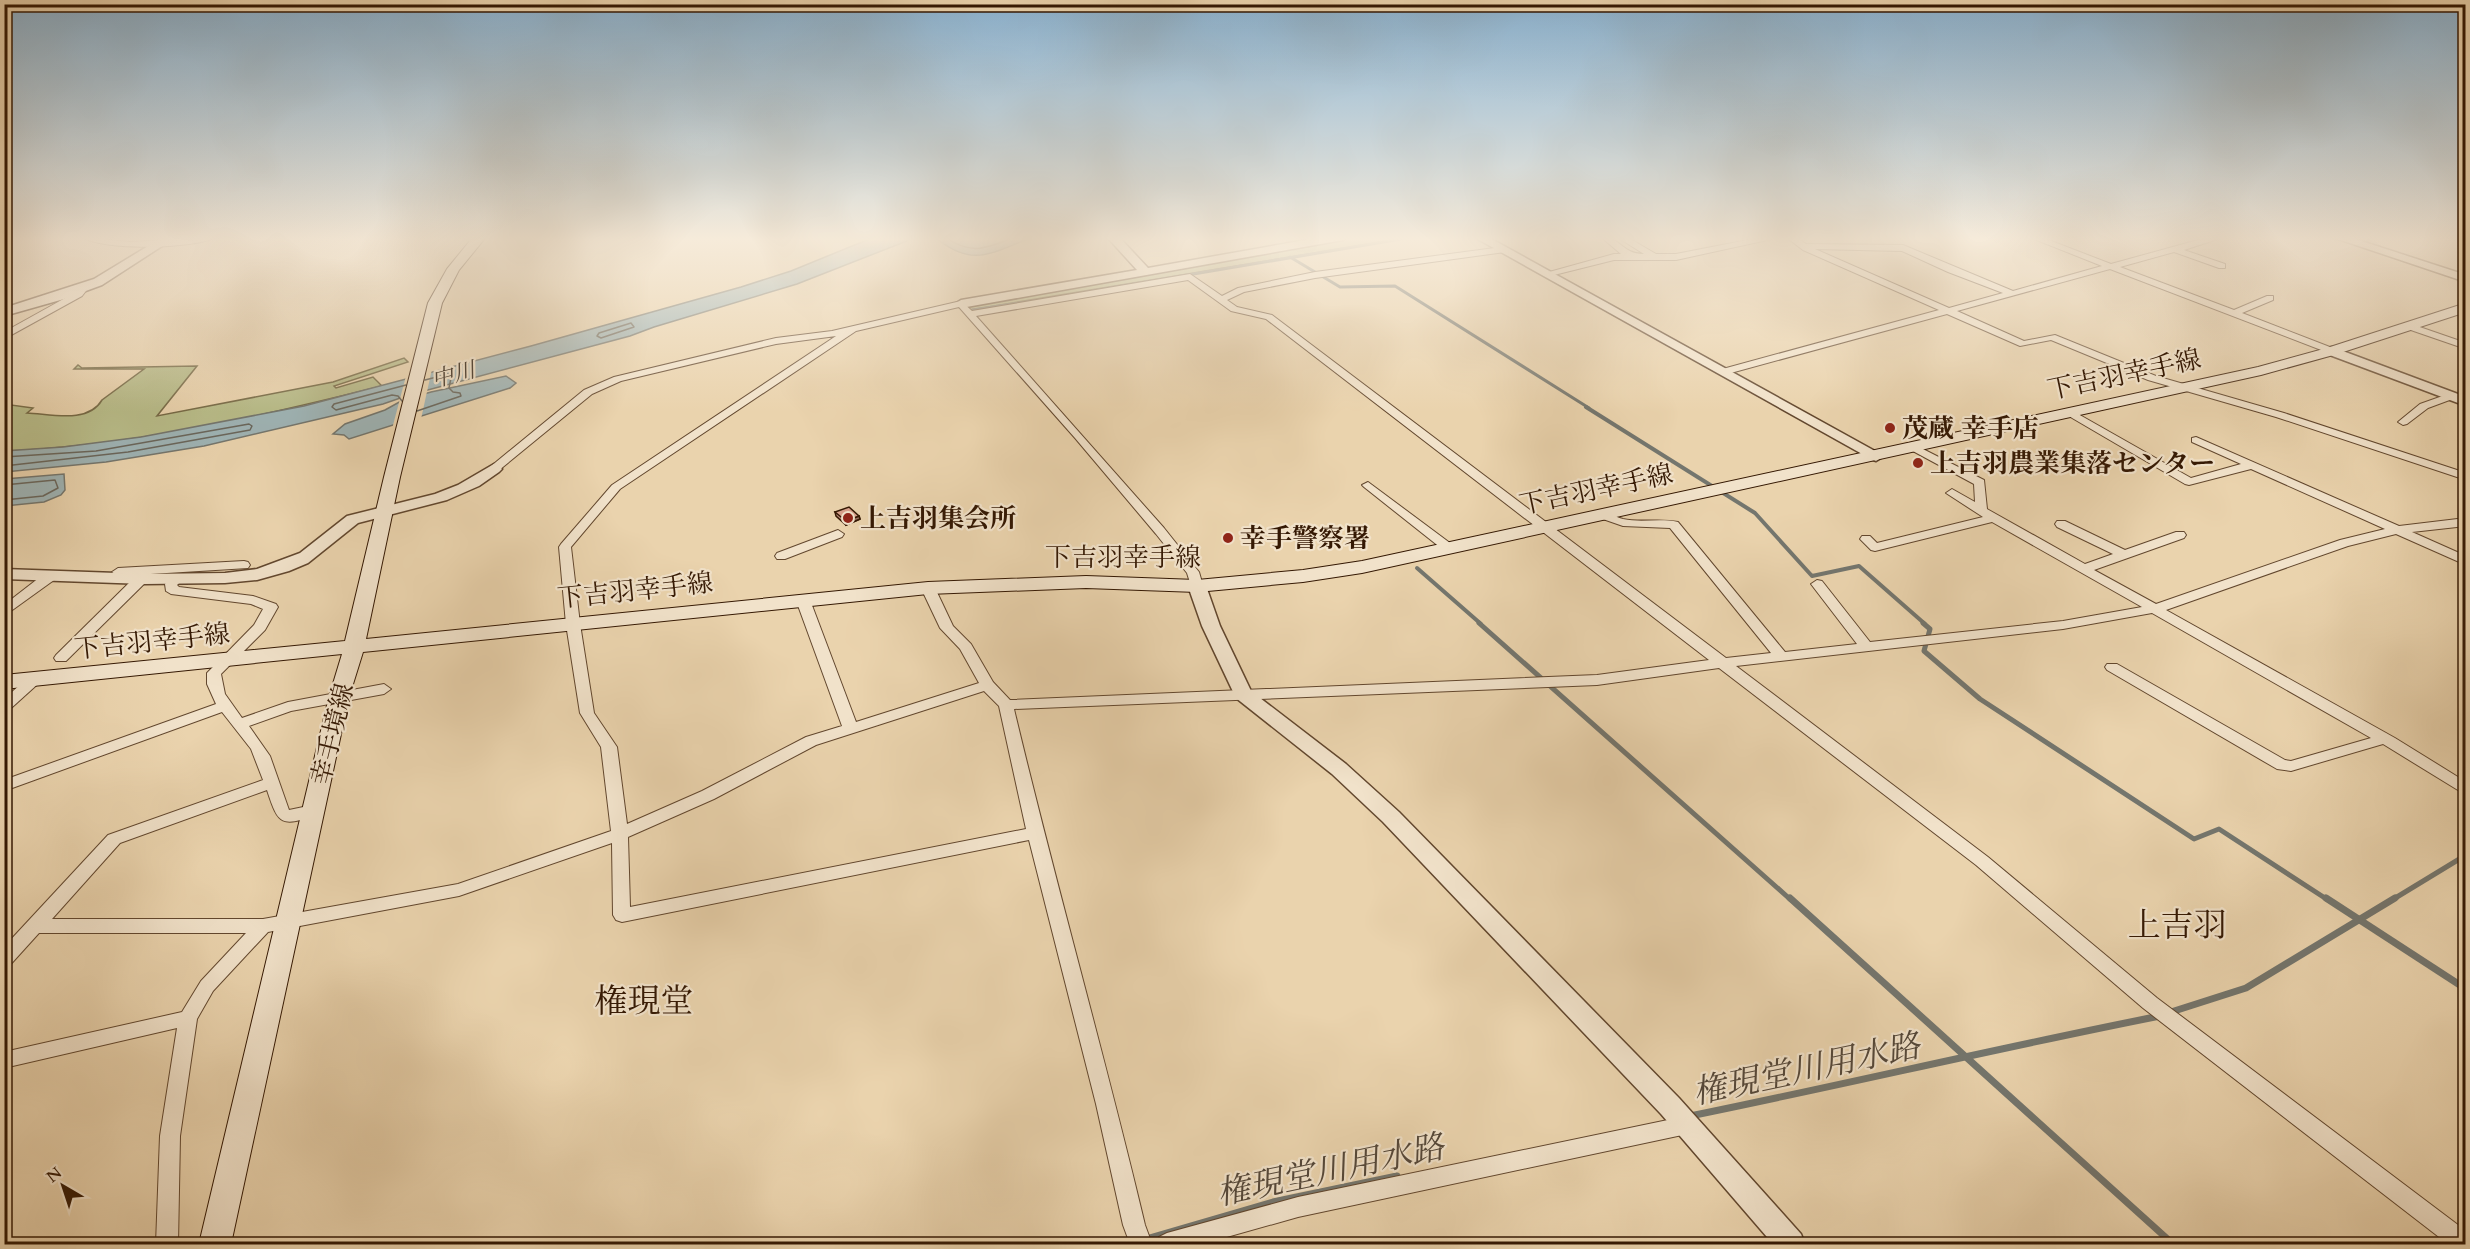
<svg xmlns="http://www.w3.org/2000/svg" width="2470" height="1249" font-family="Cardo,'Noto Serif JP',serif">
<rect width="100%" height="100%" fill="#ead3ad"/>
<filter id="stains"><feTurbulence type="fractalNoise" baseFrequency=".00333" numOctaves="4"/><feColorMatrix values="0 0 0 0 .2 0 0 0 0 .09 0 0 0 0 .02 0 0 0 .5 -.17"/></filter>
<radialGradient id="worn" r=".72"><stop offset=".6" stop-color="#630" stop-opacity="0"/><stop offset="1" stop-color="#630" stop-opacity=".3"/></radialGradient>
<g fill="#b8bc89" stroke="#766a46" stroke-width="1.5">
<path d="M1355,237H1410L970,310L967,306Z"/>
<path d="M404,358L408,362L334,386L336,388L373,377L382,386C258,417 132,446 5,451L4,404L33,408L27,413C51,414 88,424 102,400L144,369H74L78,365L82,368L197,366L157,416L333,382Z"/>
</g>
<g fill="#9eb4b6" stroke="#74766e" stroke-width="1.5">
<path d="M874,237H917L797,284L654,327L630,336L409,395L383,404L204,446L106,462L5,472L4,451L63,447L141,437L304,406L531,346L741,287L791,271Z"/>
<path d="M1033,237C992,252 974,269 936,238Z"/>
<path d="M506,376L516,383L510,388L349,439L344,435L333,434L345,424L385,410L403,400L431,392Z"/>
<path d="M64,474L65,490L61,495L44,502L5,506V479Z"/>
</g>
<path fill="#ead3ad" d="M432,369L421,419L392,429L406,376Z"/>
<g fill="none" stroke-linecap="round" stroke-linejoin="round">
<g stroke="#69665c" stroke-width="1.5">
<path d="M945,237C972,256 987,248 1015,237"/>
<path d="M631,323L634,327L601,338L597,336L599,333Z"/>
<path d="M402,401L398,396L392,395L336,410L332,407L334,404L406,385"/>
<path d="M417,411L461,396L460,393L453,392L449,388L452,373L425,380"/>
<path d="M4,457L96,451L249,424L252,426L250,430L128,452L4,466"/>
<path d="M4,485L55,480L58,488L43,496L4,500"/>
</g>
<g stroke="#74766e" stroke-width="3">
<path d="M1290,257L1340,287L1395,286L1589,408"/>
<path d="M1093,291L1413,237"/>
<path d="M972,310L1034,301"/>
</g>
<g stroke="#74766e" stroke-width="4">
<path d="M1586,407L1755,513L1812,576L1859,566L1925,624"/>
<path d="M1417,568L1481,624"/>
</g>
<g stroke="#74766e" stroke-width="5">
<path d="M1479,623L1791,900"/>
<path d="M1923,623L1930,629L1924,651L1980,699L2194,839L2219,829L2328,900"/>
<path d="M2392,900L2466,855"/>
</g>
<g stroke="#74766e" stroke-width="7">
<path d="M1790,898L2173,1244"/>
<path d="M2326,898L2466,989"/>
<path d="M2171,1012L2246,988L2395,898"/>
<path d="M1690,1116C1847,1084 2003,1047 2160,1016"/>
<path d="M1146,1239L1273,1202L1397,1176"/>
<path d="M1123,1244L1135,1241"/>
</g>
<defs>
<g id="minor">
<path d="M82,237L130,242L216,237C194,249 103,251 82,237Z"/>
<path d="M1601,237C1622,237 1621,254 1644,254L1617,237H1627L1656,254H1676L1763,237H1781L1676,260H1614L1546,277L1542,274L1614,254H1621Z"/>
<path d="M1786,237H1796L1806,244L1903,245L2013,291L2102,266L2029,237H2041L2111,264L2209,237H2224L2184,250L2225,264V268H2219L2174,252L2120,267L2234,310L2267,296H2273V300L2242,313L2335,349V353H2329L2110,269L1957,311L2024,341L2055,335L2156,376L2284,413L2466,473V480L2276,417L2148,380L2051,340L2020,346L1947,314L1727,374H1719V370L1939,310L1803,250ZM1815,249L1902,251L1948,272L2003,293L1949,308Z"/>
<path d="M1502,247L1505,248V252L1315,278L1244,292L1227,300L1237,307L1272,315L1726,658L1771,653L1670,528L1623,526L1600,518L1598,515L1600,512C1609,511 1615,517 1623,519C1641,523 1660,518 1678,522L1785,652L1857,644L1811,584L1817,580L1822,581L1870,642L2063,621L2142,607L1992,522L1875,551L1871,550L1860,539L1862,536H1870L1877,543L1983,517L1946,493L1952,489L1975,502L1974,484L1911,450V446L1915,445L1984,480L1987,509L2085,564L2113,554L2057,527L2055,524L2057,521H2065L2125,550L2176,532H2184L2186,535L2184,538L2094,570L2156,604L2340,540L2385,529L2251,469L2189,485L2185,484L2067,415L2066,413L2071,410L2191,478L2241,464L2192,442V438L2196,437L2399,526L2466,518V526L2412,532L2466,556V565L2396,534L2348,546L2166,610L2395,738L2466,782V795L2383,744L2291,771L2277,769L2107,670L2105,667L2107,664H2117L2285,760L2291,761L2371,738L2152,613L2063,629L1736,666L1988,857L2157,998L2466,1231V1244H2448L2143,1008L1976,865L1719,668L1597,685L1014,709C1055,882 1104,1052 1145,1225L1152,1244H1130L1123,1225L1096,1104L1029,840L622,922L616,920L613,915L612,843L459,896L268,932L213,991L197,1019L180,1136L178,1244H156L160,1136L177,1028L4,1068V1052L182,1012L201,981L246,933H39L10,965L4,967V947L108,835L263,780L251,749L222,712L4,791V780L216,704L207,684V673L254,625L263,609L251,604L171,594L166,591L165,584L172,576H182L183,579L177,585L179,587L253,596L276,604L278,607L265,630L221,674L225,694L242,718L288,702L384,684L391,689L384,694L291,711L249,726L270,756L289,810L313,805L319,807L321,811L319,815C281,826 279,827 267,790L120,843L52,919H263L458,884L611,831L601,747L580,713L566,624L559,547L561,544L612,485L836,336L776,344L621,381L592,394L498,471H490V467L584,390L614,377L776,338L832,331L961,301L972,311L1190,274L1222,296L1238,288L1315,272ZM1188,280L1231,311L1266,319L1709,660L1597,675L1010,700L993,682L971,644L953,626L935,588L928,584L921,588L940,628L960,649L979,683L856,722L810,600L803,596L796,600L842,726L806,737L702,791L627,824L617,747L594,713L580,624L571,547L620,489L856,331L959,307L1075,438L1156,534L1187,573L1192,589H1202L1203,586L1199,572L1164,528L976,316ZM984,691L999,706L1026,829L630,907L628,837L714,799L816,745Z"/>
<path d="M82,285L89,287L82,296L4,339V332L76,292Z"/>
<path d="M2405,324H2411L2466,343V349L2405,328Z"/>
<path d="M2451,393L2455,394V398L2428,408L2407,424L2403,425L2398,422L2420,404Z"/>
<path d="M1368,482L1454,546L1456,549L1454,552H1446L1364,487L1362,485Z"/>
<path d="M838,530L844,534L842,537L785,559H777L775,556L777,553Z"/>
<path d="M244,561L248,562L250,565L248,568L118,576L112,572L118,568Z"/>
<path d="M49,573L55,577L54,580L4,616V605L44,574Z"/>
<path d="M141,575L146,576L147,579L146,582L66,661H56L54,658L56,655L136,576Z"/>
<path d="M35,674L42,679L40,682L9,710L4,712V699L30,676Z"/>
<path d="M1687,1116L1694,1119L1697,1125L1694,1131L1687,1134L1298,1217L1202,1244H1156L1159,1237L1167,1233L1298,1197Z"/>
</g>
<g id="tertiary">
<path d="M163,237H176L102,285L64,299L4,316V308L94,279Z"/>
<path d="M1107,237H1119L1148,268L1322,237H1348L1343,240L961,308L955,304L961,300L1137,270Z"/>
<path d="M1474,237H1488L1884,456L1876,461L1871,459Z"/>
<path d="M2332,237H2349L2466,275V282Z"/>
<path d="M2332,347L2466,397V406L2327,354L2325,351L2327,348Z"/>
<path d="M494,464L499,466L502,469L499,472L479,486L447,500L358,523L308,563L289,571L257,580L225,583L145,584L4,579V569L145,574L225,573L257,569L300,553L347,516L435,494L458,485Z"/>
<path d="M1197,581L1203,582L1206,586L1220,626L1251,691L1346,764L1399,812L1679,1098L1801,1234L1805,1244H1773L1661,1114L1383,822L1332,774L1236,698L1202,626L1188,586L1191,582Z"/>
</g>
<path id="secondary" d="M473,237H486L459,270L442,303L400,477L366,639L928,582L1086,576L1197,580L1303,570L1362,561L2258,367L2327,348L2466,303V312L2337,354L2261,375L1362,573L1303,582L1197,592L1086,588L928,594L363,652L349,697L231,1244H199L329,697L342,654L4,689V675L345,641L384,477L428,303L447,269Z"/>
</defs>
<use href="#minor" stroke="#62472e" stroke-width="2"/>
<use href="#tertiary" stroke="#62472e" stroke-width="3"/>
<use href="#secondary" stroke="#341803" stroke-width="2"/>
<use href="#minor" fill="#f1e2ca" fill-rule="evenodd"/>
<use href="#tertiary" fill="#f1e2ca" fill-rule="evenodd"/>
<use href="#secondary" fill="#f1e2ca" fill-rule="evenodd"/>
</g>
<path fill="#ba8a78" stroke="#341803" stroke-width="1.5" d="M835,512L859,516L860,519L846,525L836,516Z"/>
<path fill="#977061" stroke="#341803" stroke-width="1.5" d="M859,516L860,519L846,525V521Z"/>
<path fill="#d8a08b" stroke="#341803" stroke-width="1.5" d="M849,507L859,516L846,521L835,512Z"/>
<linearGradient id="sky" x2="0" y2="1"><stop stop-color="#8ab4d4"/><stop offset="0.58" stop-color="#f6ebda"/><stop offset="1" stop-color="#f6ebda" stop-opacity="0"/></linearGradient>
<rect width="2470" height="412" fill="url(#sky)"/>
<g fill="#8f2418" stroke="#f1e2ca" stroke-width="2">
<circle cx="1890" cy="428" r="6"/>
<circle cx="1918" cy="463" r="6"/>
<circle cx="848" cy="518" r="6"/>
<circle cx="1228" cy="538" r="6"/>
</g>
<g text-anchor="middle" stroke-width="4.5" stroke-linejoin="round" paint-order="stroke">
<g font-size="22" font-style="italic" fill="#544739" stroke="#f1e2ca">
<text transform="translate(453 374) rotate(-15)" y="8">中川</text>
</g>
<g font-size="26" fill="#341803" stroke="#f1e2ca">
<text transform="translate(2124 374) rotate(-12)" y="9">下吉羽幸手線</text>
<text transform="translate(1596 489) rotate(-12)" y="9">下吉羽幸手線</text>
<text x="1123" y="566">下吉羽幸手線</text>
<text transform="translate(635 590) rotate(-6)" y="9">下吉羽幸手線</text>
<text transform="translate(152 641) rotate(-6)" y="9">下吉羽幸手線</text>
<text transform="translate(332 734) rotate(-76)" y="9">幸手境線</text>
</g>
<g font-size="26" font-weight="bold" fill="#341803" stroke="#f1e2ca" text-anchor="start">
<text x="1902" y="437">茂蔵 幸手店</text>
<text x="1930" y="472">上吉羽農業集落センター</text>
<text x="860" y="527">上吉羽集会所</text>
<text x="1240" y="547">幸手警察署</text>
</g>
<g font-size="33" fill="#341803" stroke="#f1e2ca">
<text x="2177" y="936">上吉羽</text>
<text x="644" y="1012">権現堂</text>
</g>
<g font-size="33" font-style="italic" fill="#544739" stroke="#f1e2ca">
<text transform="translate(1806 1068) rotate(-12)" y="12">権現堂川用水路</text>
<text transform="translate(1330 1169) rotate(-12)" y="12">権現堂川用水路</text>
</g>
</g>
<rect width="2470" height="1249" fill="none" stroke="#ead3ad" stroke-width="24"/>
<rect x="6" y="6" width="2458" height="1237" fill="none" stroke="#341803" stroke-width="3"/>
<rect x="12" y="12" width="2446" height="1225" fill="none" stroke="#341803" stroke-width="1.5"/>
<g transform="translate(63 1186) rotate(321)" stroke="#f1e2ca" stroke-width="4.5" paint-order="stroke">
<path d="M0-4.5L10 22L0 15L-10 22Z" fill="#341803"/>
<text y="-9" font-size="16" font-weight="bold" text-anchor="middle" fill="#341803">N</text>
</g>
<rect width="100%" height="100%" filter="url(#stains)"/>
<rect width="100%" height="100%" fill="url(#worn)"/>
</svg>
